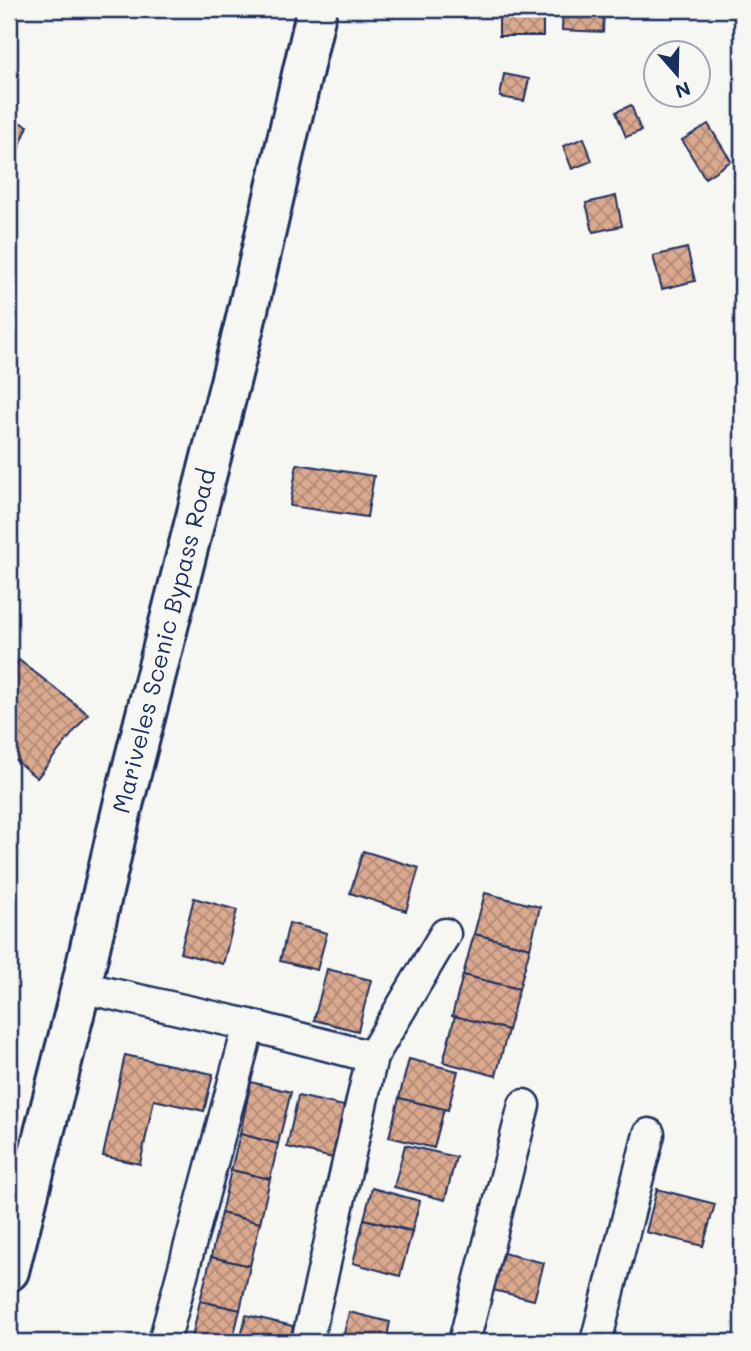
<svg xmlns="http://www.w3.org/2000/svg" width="751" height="1351" font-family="Mali,sans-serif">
<defs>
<pattern id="building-cross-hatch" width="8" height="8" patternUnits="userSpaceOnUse" patternTransform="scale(1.75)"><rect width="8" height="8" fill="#dba98e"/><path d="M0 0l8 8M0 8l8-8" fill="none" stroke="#b18a77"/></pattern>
</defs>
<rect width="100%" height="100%" fill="#f6f6f2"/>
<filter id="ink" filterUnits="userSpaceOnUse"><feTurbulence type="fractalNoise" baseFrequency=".0143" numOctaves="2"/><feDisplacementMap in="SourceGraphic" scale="14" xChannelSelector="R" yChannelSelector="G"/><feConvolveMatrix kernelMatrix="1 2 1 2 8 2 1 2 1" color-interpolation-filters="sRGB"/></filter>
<g filter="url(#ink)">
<g fill="url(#building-cross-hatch)" stroke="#1b2f5e" stroke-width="2">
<rect x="499" y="9" width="44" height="27"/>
<path d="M563,9H604L603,32L562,30Z"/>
<path d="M679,46L680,52H656V75L651,53Z"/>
<path d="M504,74L529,79L524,101L500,97Z"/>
<path d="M631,105L641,131L626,137L616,112Z"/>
<path d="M9,118L28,126L9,171Z"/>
<path d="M708,124L731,161L705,178L682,140Z"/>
<path d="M584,138L592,161L572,169L563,146Z"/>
<path d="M616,196L622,226L593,232L586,203Z"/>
<path d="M687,248L695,281L662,289L653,256Z"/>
<path d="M9,300H12L14,339H9Z"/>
<path d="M297,464L374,476L367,517L290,506Z"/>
<path d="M19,660L88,714L37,778L9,755V673Z"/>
<path d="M363,851L419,868L406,911L350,893Z"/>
<path d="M485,893L540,907L530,948L474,934Z"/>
<path d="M194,898L237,910L223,964L180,953Z"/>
<path d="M289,923L327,933L317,970L280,961Z"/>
<path d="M474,934L530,948L519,989L463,975Z"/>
<path d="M327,969L371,980L358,1031L314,1020Z"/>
<path d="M463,975L519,989L508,1030L452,1016Z"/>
<path d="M455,1016L508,1030L496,1076L443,1062Z"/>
<path d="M125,1055L213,1074L204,1111L154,1100L140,1164L103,1156Z"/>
<path d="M409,1059L458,1071L448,1110L399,1098Z"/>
<path d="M251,1082L291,1092L278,1144L240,1134Z"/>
<path d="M298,1096L353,1108L341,1160L287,1147Z"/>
<path d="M399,1098L444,1109L434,1148L389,1137Z"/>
<path d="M240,1134L278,1144L270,1179L231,1170Z"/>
<path d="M405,1145L456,1157L445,1200L394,1187Z"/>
<path d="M231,1170L270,1179L260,1223L221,1213Z"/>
<path d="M372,1188L420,1201L412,1231L364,1219Z"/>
<path d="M657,1189L715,1204L703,1246L646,1232Z"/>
<path d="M221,1213L260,1223L250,1266L211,1257Z"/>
<path d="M364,1219L412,1232L400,1276L353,1263Z"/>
<path d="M503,1253L544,1263L534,1300L493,1290Z"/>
<path d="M211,1257L250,1266L240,1310L200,1301Z"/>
<path d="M200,1301L240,1310L232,1342H191Z"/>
<path d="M349,1312L390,1322L386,1342H342Z"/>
<path d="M246,1315L293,1326L290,1342H240Z"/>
</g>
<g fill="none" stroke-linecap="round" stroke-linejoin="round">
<defs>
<g id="street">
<path d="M81,987L249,1025L372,1057L307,1342"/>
<path d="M372,1057L445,934"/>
<path d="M164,1342L249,1025"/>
<path d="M464,1342L524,1105"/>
<path d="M596,1342L649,1134"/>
</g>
<g id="secondary">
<path id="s1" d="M9,1271L81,987L123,805L244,327L317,9"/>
</g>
</defs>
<use href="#street" stroke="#1b2f5e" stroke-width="35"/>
<use href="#secondary" stroke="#1b2f5e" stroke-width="44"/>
<use href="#street" stroke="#f6f6f2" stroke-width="30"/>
<use href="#secondary" stroke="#f6f6f2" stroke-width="38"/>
</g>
</g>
<g text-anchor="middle" stroke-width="6" stroke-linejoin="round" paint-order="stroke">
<g font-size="24" fill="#1b2f5e" stroke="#f6f6f2">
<text dy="8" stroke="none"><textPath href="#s1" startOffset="649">Mariveles Scenic Bypass Road</textPath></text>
</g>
</g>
<rect width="751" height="1351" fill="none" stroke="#f6f6f2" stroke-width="35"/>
<rect x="18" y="18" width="716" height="1316" fill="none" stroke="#1b2f5e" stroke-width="2.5" filter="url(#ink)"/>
<g transform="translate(677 74) rotate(160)"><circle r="33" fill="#f6f6f2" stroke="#9ea6b7" stroke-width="2"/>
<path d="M0-5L12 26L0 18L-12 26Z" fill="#1b2f5e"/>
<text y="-10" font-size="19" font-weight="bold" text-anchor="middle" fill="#1b2f5e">N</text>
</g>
</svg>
